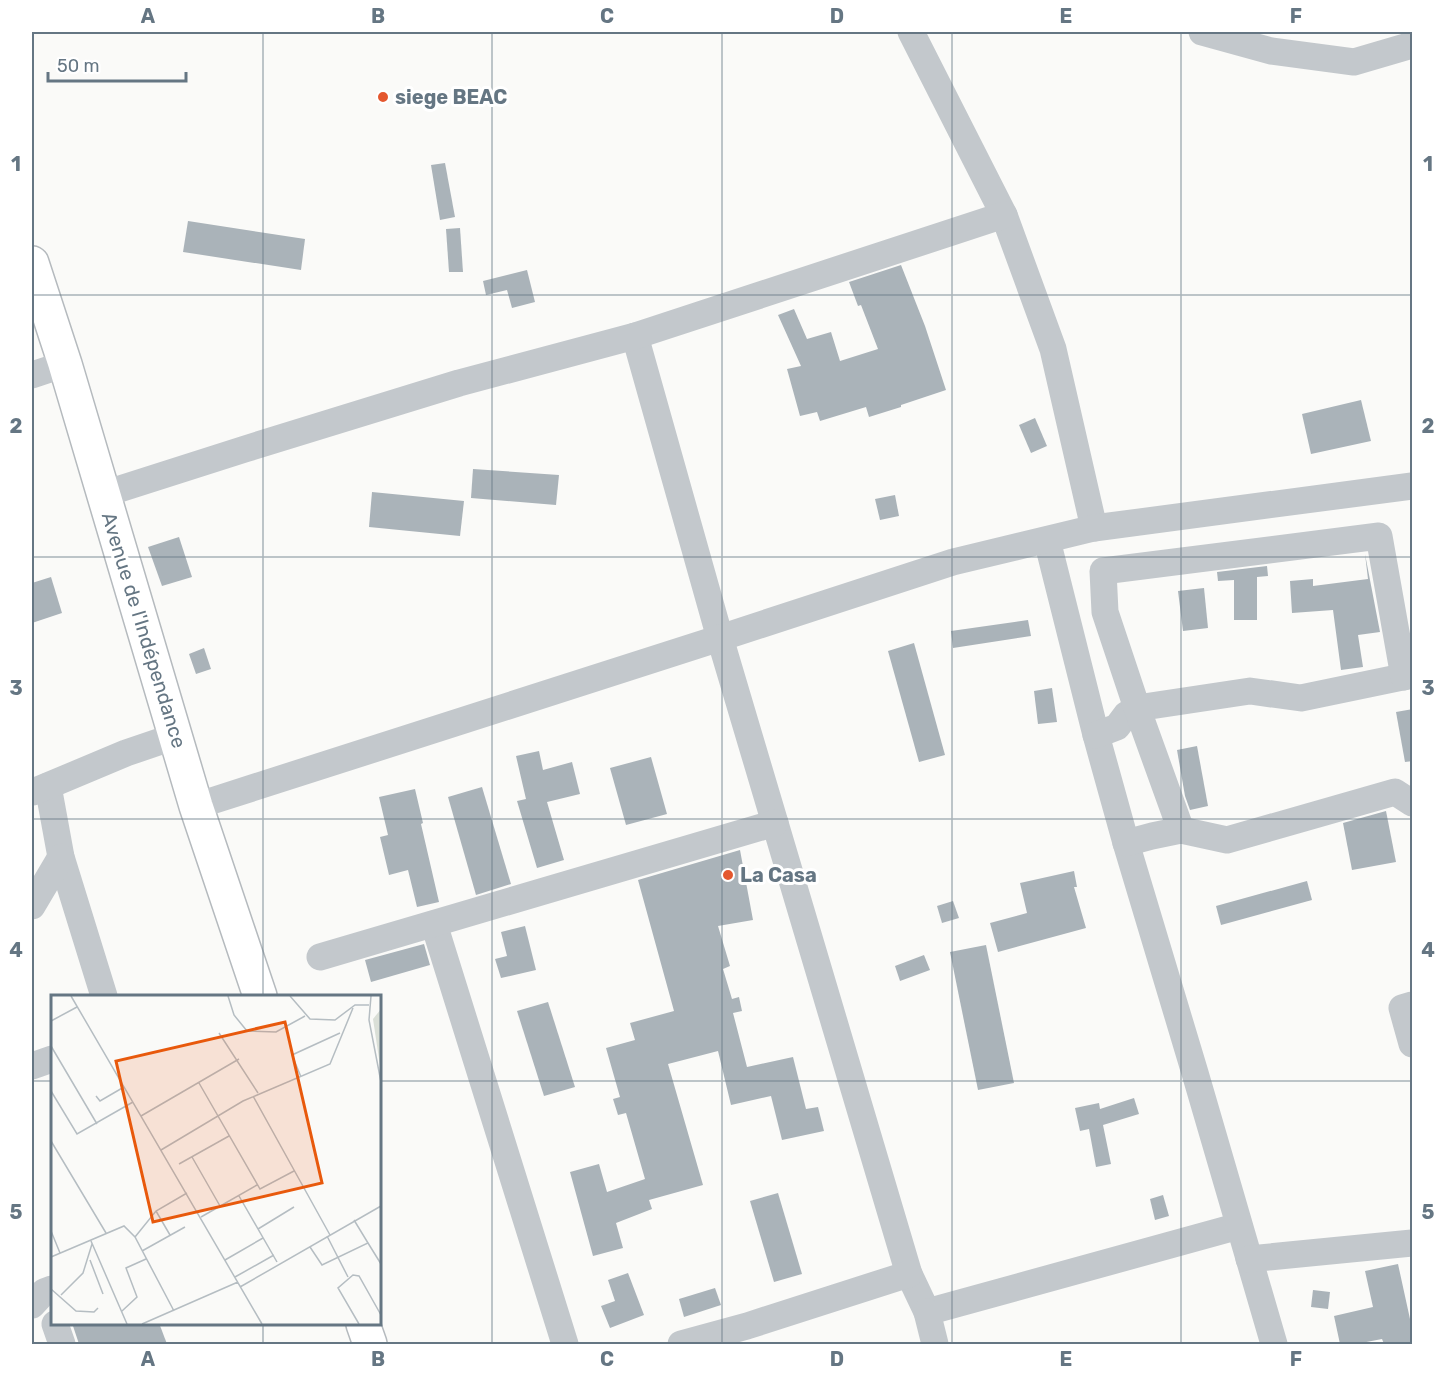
<svg xmlns="http://www.w3.org/2000/svg" width="1444" height="1376" font-family="Rubik,sans-serif">
<rect width="100%" height="100%" fill="#fafaf8"/>
<g fill="#aab3b9">
<path d="M445,163L455,217L440,220L431,165Z"/>
<path d="M188,221L305,239L301,270L183,252Z"/>
<path d="M460,228L463,272H449L446,229Z"/>
<path d="M901,265L925,326L946,390L901,405V407L869,417L866,407L820,421L817,412L800,416L787,369L801,366L778,315L794,309L807,339L831,332L840,361L878,349L861,305L858,306L849,282Z"/>
<path d="M527,270L535,302L512,308L507,290L486,295L483,281Z"/>
<path d="M1361,400L1371,441L1311,454L1302,414Z"/>
<path d="M1035,418L1047,446L1031,453L1019,425Z"/>
<path d="M473,469L559,475L556,505L471,498Z"/>
<path d="M372,492L464,501L460,536L369,527Z"/>
<path d="M895,495L899,516L880,520L875,499Z"/>
<path d="M179,537L192,577L162,586L148,547Z"/>
<path d="M1365,554L1380,632L1358,635L1363,667L1341,670L1333,610L1292,613L1290,581L1313,579V586L1368,579Z"/>
<path d="M1267,566L1268,576L1257,577V620H1234V580L1218,581L1217,572Z"/>
<path d="M51,577L62,613L32,623V583Z"/>
<path d="M1204,588L1208,628L1183,631L1178,591Z"/>
<path d="M1028,620L1031,636L953,648L951,631Z"/>
<path d="M914,643L945,755L919,762L888,651Z"/>
<path d="M204,648L211,669L196,674L189,654Z"/>
<path d="M1052,688L1057,722L1038,724L1034,691Z"/>
<path d="M1413,709V761L1405,762L1396,712Z"/>
<path d="M1197,746L1208,806L1190,810L1185,796L1177,750Z"/>
<path d="M539,751L543,770L572,762L580,794L547,802L564,860L537,868L517,801L526,799L516,756Z"/>
<path d="M651,757L667,814L626,825L610,768Z"/>
<path d="M482,787L511,884L476,895L448,797Z"/>
<path d="M415,789L423,823L421,824L439,902L417,907L408,870L389,875L380,837L388,835L379,797Z"/>
<path d="M1386,811L1396,862L1352,870L1343,823Z"/>
<path d="M740,850L753,920L718,926L730,966L723,969L732,999L739,997L742,1011L733,1013L747,1067L793,1057L806,1109L818,1107L824,1131L782,1140L771,1096L731,1105L718,1051L668,1064L703,1185L649,1200L652,1209L616,1223L623,1248L593,1256L570,1172L599,1164L607,1192L645,1179L626,1113L618,1115L613,1099L620,1097L606,1048L635,1040L630,1023L674,1011L638,880Z"/>
<path d="M1074,871L1077,887H1074L1086,928L998,952L990,923L1027,913L1020,883Z"/>
<path d="M1307,881L1312,900L1221,925L1216,906Z"/>
<path d="M953,901L959,918L942,923L937,906Z"/>
<path d="M525,926L536,970L501,978L495,959L507,956L501,932Z"/>
<path d="M424,944L430,965L371,982L365,960Z"/>
<path d="M986,945L1014,1083L978,1090L950,952Z"/>
<path d="M924,955L930,970L900,981L895,966Z"/>
<path d="M548,1002L575,1087L544,1096L517,1011Z"/>
<path d="M1134,1098L1139,1114L1103,1125L1111,1164L1096,1167L1089,1129L1080,1131L1075,1108L1099,1103L1100,1109Z"/>
<path d="M778,1193L802,1274L774,1282L750,1201Z"/>
<path d="M1163,1195L1169,1216L1155,1220L1150,1199Z"/>
<path d="M1398,1264L1410,1319L1413,1318V1344H1384L1382,1339L1356,1344H1340L1334,1316L1373,1307L1365,1271Z"/>
<path d="M628,1273L644,1315L610,1328L601,1306L615,1301L608,1280Z"/>
<path d="M715,1288L721,1305L684,1317L679,1299Z"/>
<path d="M1313,1290L1330,1292L1328,1309L1311,1307Z"/>
<path d="M72,1323H159L167,1344H79Z"/>
</g>
<g fill="none" stroke-linecap="round" stroke-linejoin="round">
<defs>
<g id="major">
<path d="M32,263L65,364L196,806L260,996"/>
<path d="M363,1324L370,1344"/>
</g>
</defs>
<use href="#major" stroke="#b5babe" stroke-width="36"/>
<g stroke="#c3c8cc" stroke-width="27">
<path d="M911,32L1004,215L1053,349L1094,528"/>
<path d="M1202,32L1271,51L1354,62L1412,45"/>
<path d="M635,336L720,638L909,1274L927,1312L1239,1226"/>
<path d="M32,375L65,364"/>
<path d="M104,494L245,449L459,383L635,336L1004,215"/>
<path d="M1047,540L1096,735L1126,843L1195,1073L1274,1344"/>
<path d="M1096,735L1117,727L1126,715L1137,708L1250,691L1301,698L1412,675"/>
<path d="M48,786L61,857L104,996"/>
<path d="M33,792L126,753L176,736"/>
<path d="M196,806L720,638L953,562L1094,528L1412,486"/>
<path d="M1181,830L1137,708L1105,612L1103,571L1379,536L1404,677"/>
<path d="M1126,843L1152,836L1181,830L1227,840L1395,792L1412,803"/>
<path d="M32,906L61,857"/>
<path d="M434,924L565,1344"/>
<path d="M320,957L775,823"/>
<path d="M1412,1005L1402,1008L1412,1044"/>
<path d="M32,1066L52,1059"/>
<path d="M1249,1259L1412,1243"/>
<path d="M32,1305L44,1292L52,1289"/>
<path d="M927,1312L935,1344"/>
<path d="M55,1324L62,1344"/>
<path d="M681,1344L747,1326L909,1274"/>
</g>
<use href="#major" stroke="#fff" stroke-width="33"/>
</g>
<path fill="none" stroke="#657683" stroke-width="1.5" stroke-opacity="0.55" d="M263,32V996M492,32V1344M722,32V1344M952,32V1344M1181,32V1344M32,295H1412M32,557H1412M32,819H1412M32,1081H52M380,1081H1412M263,1324V1344"/>
<g fill="#e4572e" stroke="#fff" stroke-width="2">
<circle cx="383" cy="97" r="6"/>
<circle cx="728" cy="875" r="6"/>
</g>
<g text-anchor="middle" stroke-width="6" stroke-linejoin="round" paint-order="stroke">
<g font-size="20" font-weight="bold" fill="#657683" stroke="#fff" text-anchor="start">
<text x="395" y="104">siege BEAC</text>
<text x="740" y="882">La Casa</text>
</g>
<g font-size="20" fill="#657683" stroke="#fff">
<text transform="translate(144 630) rotate(73)" y="7">Avenue de l'Indépendance</text>
</g>
</g>
<g transform="translate(51 995)">
<rect width="330" height="330" fill="#fafaf8"/>
<path d="M330,14V77L322,24Z" fill="#dadfd7"/>
<path fill="none" stroke="#b5bdc2" stroke-width="1.5" d="M20,1L211,329M177,1L183,20L196,36L225,37L254,21M239,1L259,24L284,25L304,10H318M320,1L318,25L330,87M0,26L26,12M168,38L207,98M0,51L46,129M250,82L241,60L289,38M148,88L209,194L243,176M0,96L26,139L82,107M45,101L49,106L73,92M202,101L279,240M90,121L188,64M0,146L55,238M110,155L192,106L279,69L302,13M141,162L169,211M128,169L178,141M188,201L226,267M105,216L119,240M150,222L206,190M207,234L243,212M0,236L9,258M276,241L297,282M84,242L105,216L136,198M40,246L76,329M317,248L330,269M259,252L271,270L317,248L303,225M91,256L134,232M0,262L73,231L84,242L123,316M39,265L52,299M174,265L212,243M184,282L223,260M189,292L330,211M0,294L25,316L43,317L47,313M10,300L32,278L41,249M71,316L86,302L75,273L95,264M91,329L187,287M308,329L287,293L302,280L308,281L330,320"/>
<path fill="#e8590c" fill-opacity="0.15" stroke="#e8590c" stroke-width="3" d="M234,27L271,188L102,227L65,66Z"/>
<rect width="330" height="330" fill="none" stroke="#657683" stroke-width="3"/>
</g>
<rect width="1444" height="1376" fill="none" stroke="#ffffff" stroke-width="66"/>
<path d="M48 72v9h138v-9" fill="none" stroke="#657683" stroke-width="3"/>
<text x="57" y="72" font-size="18" fill="#657683" stroke="#ffffff" stroke-width="4.5" paint-order="stroke">50 m</text>
<rect x="33" y="33" width="1378" height="1310" fill="none" stroke="#657683" stroke-width="2"/>
<g font-size="20" text-anchor="middle" font-weight="bold" fill="#657683">
<text x="148" y="23">A</text>
<text x="378" y="23">B</text>
<text x="607" y="23">C</text>
<text x="837" y="23">D</text>
<text x="1066" y="23">E</text>
<text x="1296" y="23">F</text>
<text x="16" y="171">1</text>
<text x="1428" y="171">1</text>
<text x="16" y="433">2</text>
<text x="1428" y="433">2</text>
<text x="16" y="695">3</text>
<text x="1428" y="695">3</text>
<text x="16" y="957">4</text>
<text x="1428" y="957">4</text>
<text x="16" y="1219">5</text>
<text x="1428" y="1219">5</text>
<text x="148" y="1366">A</text>
<text x="378" y="1366">B</text>
<text x="607" y="1366">C</text>
<text x="837" y="1366">D</text>
<text x="1066" y="1366">E</text>
<text x="1296" y="1366">F</text>
</g>
</svg>
